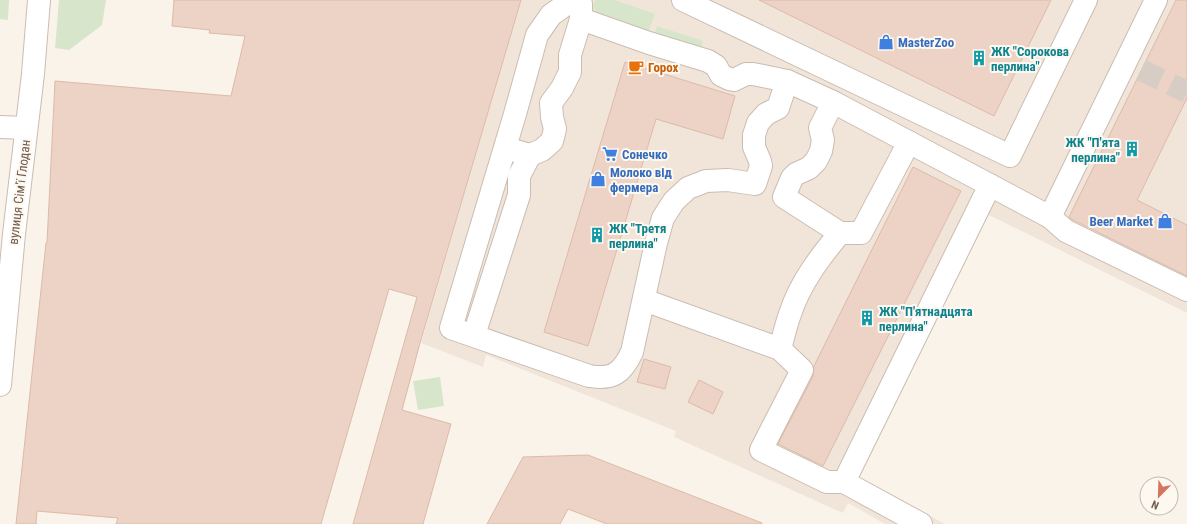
<svg xmlns="http://www.w3.org/2000/svg" width="1187" height="524" font-family="'Roboto Condensed',sans-serif">
<rect width="100%" height="100%" fill="#faf3ea"/>
<path fill="#f1e5da" d="M521,0H1187V313L987,214L858,477L945,524H885L848,503L843,513L674,437L676,431L486,355L483,367L421,343Z"/>
<g fill="#d7e6ca">
<path d="M0,0H9L8,20L0,19Z"/>
<path d="M59,0H106L102,25L69,50L55,48Z"/>
<path d="M595,0H615L655,14L648,32L598,14L593,8Z"/>
<path d="M657,26L703,41L700,50L655,34Z"/>
<path d="M440,377L444,406L418,410L413,381Z"/>
</g>
<g fill="#ecd3c5" stroke="#ddbaa8">
<path d="M174,0H521L420,343L402,410L451,424L423,524H353L417,297L389,289L321,524H116L118,518L37,511L36,524H16L46,243H47L55,81L231,96L245,36L209,33L210,30L172,26Z"/>
<path d="M759,0H1051L994,116Z"/>
<path d="M1176,0H1187V98L1137,200L1187,225V276L1073,220L1069,217Z"/>
<path d="M625,62L735,96L723,139L656,119L588,346L544,332Z"/>
<path d="M913,167L961,191L823,466L778,444L813,376L814,366Z"/>
<path d="M644,359L671,367L665,389L637,382Z"/>
<path d="M699,380L723,392L713,414L688,402Z"/>
<path d="M588,455L762,523V524H607L568,509L560,524H487L523,457Z"/>
</g>
<g fill="none" stroke-linecap="round" stroke-linejoin="round">
<path stroke="#d8cdc4" stroke-width="22" stroke-dasharray="22 11" stroke-linecap="butt" d="M1141,70L1187,92"/>
<defs>
<g id="minor">
<path d="M572,0L551,15L537,35L515,114L451,328L589,376C613,380 622,373 632,352L656,243L663,218L674,201L688,188L706,181L728,180L755,184L761,166L760,161L754,147V135L758,123L766,114L778,108L787,81"/>
<path d="M683,0L1010,156L1086,0"/>
<path d="M581,19L649,43L708,61L716,66L721,75L729,79L734,80L746,74H753L787,81L833,102L1050,217L1066,231L1187,290"/>
<path d="M0,127L26,128"/>
<path d="M505,148L530,155L542,150L552,141L555,129L552,117L551,103L562,88L570,72V55L581,19V4"/>
<path d="M1050,217L1156,0"/>
<path d="M840,233H861L909,142"/>
<path d="M644,300L780,349C783,338 786,325 790,314C800,283 820,257 840,233L784,197L792,178L796,174L809,168L816,161L821,151L823,140L820,128L833,102"/>
<path d="M474,335L519,195V176L530,155"/>
<path d="M780,349L802,370L761,450L827,482H844L921,524"/>
<path d="M0,385L14,234L33,74L39,0"/>
<path d="M844,482L990,185"/>
</g>
</defs>
<use href="#minor" stroke="#cbbcb1" stroke-width="24"/>
<use href="#minor" stroke="#fff" stroke-width="22"/>
</g>
<defs>
<symbol id="shop-bare" viewBox="-9 -9 18 18"><path d="M-5-2.5h2.3a2.7 3.5 0 0 1 5.4 0H5L5.5 6h-11ZM-1.5-2.5h3a1.5 2.3 0 0 0-3 0Z" fill="#3f7fe0" stroke="#fdf8f0" stroke-width="2.5" paint-order="stroke"/></symbol>
<symbol id="building-bare" viewBox="-9 -9 18 18"><path d="M-4-6H4V6H1V3H-1V6H-4ZM-2.5-4.3h1.7v1.8h-1.7ZM.8-4.3h1.7v1.8H.8ZM-2.5-1h1.7V.8h-1.7ZM.8-1h1.7V.8H.8Z" fill="#0f9aa8" stroke="#fdf8f0" stroke-width="2.5" paint-order="stroke"/></symbol>
<symbol id="cafe-bare" viewBox="-9 -9 18 18"><path d="M-5.5-4.5H6V0H3Q3 3.5 0 3.5H-2.5Q-5.5 3.5-5.5 0ZM3-3.2v2h1.7v-2ZM-6 4.5H4V6H-6Z" fill="#e8710a" stroke="#fdf8f0" stroke-width="2.5" paint-order="stroke"/></symbol>
<symbol id="supermarket-bare" viewBox="-9 -9 18 18"><path d="M-6-5.5h2.5l.6 2H6L4.5 2H-2.5L-4.4-4H-6ZM-1.5 3.2a1.3 1.3 0 1 0 .1 0ZM3 3.2a1.3 1.3 0 1 0 .1 0Z" fill="#3f7fe0" stroke="#fdf8f0" stroke-width="2.5" paint-order="stroke"/></symbol>
</defs>
<g fill-rule="evenodd">
<use href="#shop-bare" x="875" y="31" width="22" height="22"/>
<use href="#building-bare" x="968" y="47" width="22" height="22"/>
<use href="#cafe-bare" x="625" y="56" width="22" height="22"/>
<use href="#building-bare" x="1121" y="138" width="22" height="22"/>
<use href="#supermarket-bare" x="599" y="143" width="22" height="22"/>
<use href="#shop-bare" x="587" y="168" width="22" height="22"/>
<use href="#shop-bare" x="1154" y="210" width="22" height="22"/>
<use href="#building-bare" x="586" y="224" width="22" height="22"/>
<use href="#building-bare" x="856" y="307" width="22" height="22"/>
</g>
<g text-anchor="middle" stroke-width="4" stroke-linejoin="round" paint-order="stroke">
<g font-size="13" font-weight="bold" fill="#366cbe" stroke="#fdf8f0" text-anchor="start">
<text x="898" y="47">MasterZoo</text>
<text x="622" y="159">Сонечко</text>
<text x="610" y="177">Молоко від<tspan x="610" dy="15">фермера</tspan></text>
<text x="1153" y="226" text-anchor="end">Beer Market</text>
</g>
<g font-size="13" font-weight="bold" fill="#0d838f" stroke="#fdf8f0" text-anchor="start">
<text x="991" y="56">ЖК "Сорокова<tspan x="991" dy="15">перлина"</tspan></text>
<text x="1120" y="147" text-anchor="end">ЖК "П'ята<tspan x="1120" dy="15">перлина"</tspan></text>
<text x="609" y="233">ЖК "Третя<tspan x="609" dy="15">перлина"</tspan></text>
<text x="879" y="316">ЖК "П'ятнадцята<tspan x="879" dy="15">перлина"</tspan></text>
</g>
<g font-size="13" font-weight="bold" fill="#c56008" stroke="#fdf8f0" text-anchor="start">
<text x="648" y="72">Горох</text>
</g>
<g font-size="13" fill="#725b50" stroke="#fdf8f0">
<text transform="translate(19 192) rotate(-83)" y="5">вулиця Сім'ї Глодан</text>
</g>
</g>
<g transform="translate(1159 496) rotate(203)"><circle r="19" fill="#fdf8f0" stroke="#c5b9b0"/>
<path d="M0-3L7 15L0 10L-7 15Z" fill="#d5755f"/>
<text y="-6" font-size="11" font-weight="bold" text-anchor="middle" fill="#725b50">N</text>
</g>
</svg>
